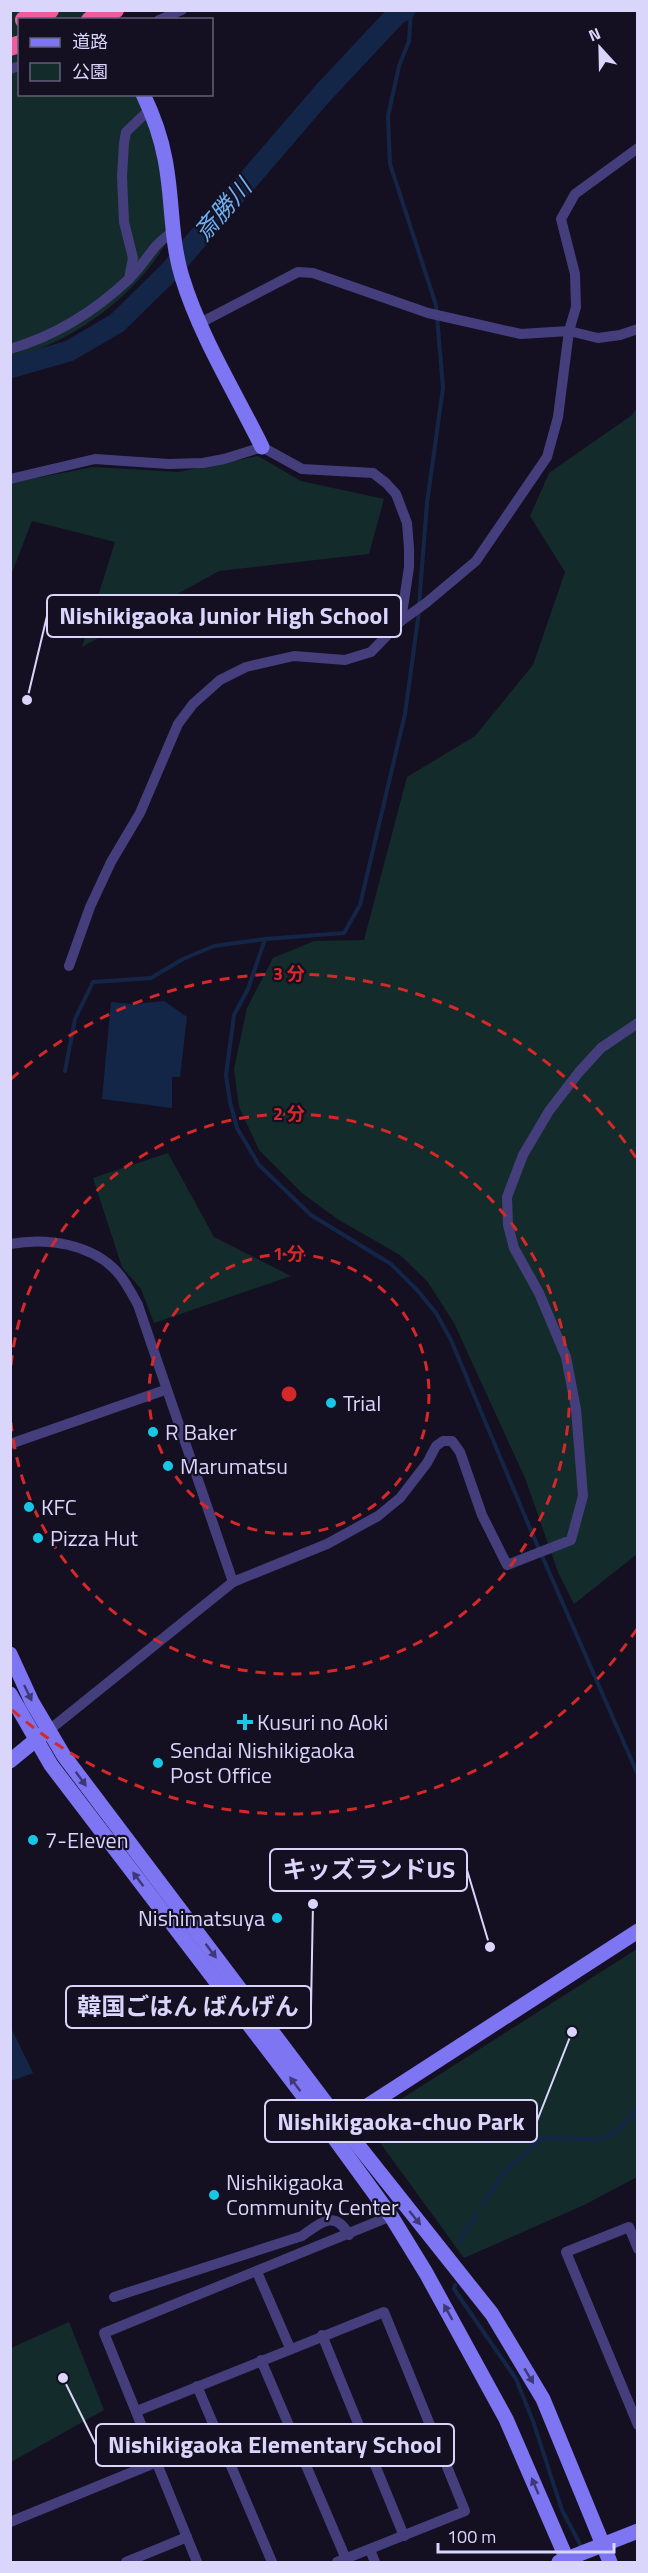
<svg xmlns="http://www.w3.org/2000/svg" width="648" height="2573" font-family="'Titillium Web','Noto Sans JP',sans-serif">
<rect width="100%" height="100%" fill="#141022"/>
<g fill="#142b2b">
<path d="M11,11H101L105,19L20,20V94L143,95L150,109L172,232C143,291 75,342 11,358Z"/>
<path d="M637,408V1554L574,1604L558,1572L525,1478L454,1323L427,1281L400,1255L339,1220L303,1194L259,1150L239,1107L234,1069L247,1008L273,958L314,941L364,940L407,777L475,736L533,665L565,572L530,516L549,473L632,415Z"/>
<path d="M258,456L301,481L384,499L369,554L219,571L82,647L115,542L32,521L11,575V483L93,467L178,472Z"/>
<path d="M168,1153L214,1237L291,1276L154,1323L141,1289L122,1267L93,1178Z"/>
<path d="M637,1949V2177L586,2204L464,2258L373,2133L376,2115Z"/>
<path d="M69,2322L104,2410L11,2462V2348Z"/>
</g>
<g fill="#142647">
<path d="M164,1001L187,1017L180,1077H172V1108L102,1099L111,1002L133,1004Z"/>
<path d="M10,2026L33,2073L11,2081H10Z"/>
</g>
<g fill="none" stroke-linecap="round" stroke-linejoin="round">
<g stroke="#142647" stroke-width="4">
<path d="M411,10L409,41L399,66L388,116L390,164L436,305L443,388L427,503L419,605"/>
<path d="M419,612L405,714L360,905L344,933L265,939L248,989L234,1015L226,1075L230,1102L237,1128L259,1165L311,1215L391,1264L418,1291L436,1313L451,1340L532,1533L638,1775"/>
<path d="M65,1071L75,1019L93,982L151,978L183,959L214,946L265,939"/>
<path d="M483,2205L502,2174L542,2138C591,2136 603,2155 638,2107"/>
<path d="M460,2244L461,2238L476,2215"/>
<path d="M455,2285L454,2289L516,2379L533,2421L562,2510L582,2548"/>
</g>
<path stroke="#142647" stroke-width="21" d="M10,368L69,351L117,323L169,272L323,93L397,14L405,10"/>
<g stroke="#443f7c" stroke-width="10">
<path d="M159,20L182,10"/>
<path d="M10,69L20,66"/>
<path d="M129,279L133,258L124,222L122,176L124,144L126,132L150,109"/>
<path d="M200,323L298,272L313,273L428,313L521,334L569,331L598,338L620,335L638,329"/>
<path d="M10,349C55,336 95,311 129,279C138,270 144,261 152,251C157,243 165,238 172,232"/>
<path d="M10,479L95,459L169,464L203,463L224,459L262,447L302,469L373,473L386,483L396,494L407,523L409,548V567L401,621"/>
<path d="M69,966L90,907L111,862L140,813L178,724L193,704L220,680L246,667L294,656L345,660L371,652L401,621L426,603L476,561L547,457L558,417L569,331L576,307L575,274L561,219L575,194L638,148"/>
<path d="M10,1244C47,1237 93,1244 118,1273C126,1282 132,1294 138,1305L233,1582L48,1731"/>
<path d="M10,1444L165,1390"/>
<path d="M233,1582L327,1544L378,1516L400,1498L427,1463L436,1446L443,1441H452L460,1452L482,1515L507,1565L571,1540L583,1496L576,1409L566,1357L539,1293L514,1248L508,1225L507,1197L523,1155L549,1111L579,1072L601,1048L638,1023"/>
<path d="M638,2249L629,2227L566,2252L638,2425"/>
<path d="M257,2272L290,2348"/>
<path d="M114,2297L302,2236C320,2223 335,2209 349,2235"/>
<path d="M322,2335L404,2536"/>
<path d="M261,2360L346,2559"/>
<path d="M197,2386L272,2562"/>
<path d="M137,2411L384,2312L465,2511L337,2562"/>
<path d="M10,2522L157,2462"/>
<path d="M370,2550L375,2562"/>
<path d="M126,2562L187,2537"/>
<path d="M197,2562L104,2333L391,2216"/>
</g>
<g stroke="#7d75f2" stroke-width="15">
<path d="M143,94C153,115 161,137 165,159C173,199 170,238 182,277C200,336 235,392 262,447"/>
<path d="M10,1654L32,1702L64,1756L353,2139L492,2314L543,2399L610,2562"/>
<path d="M10,1694L51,1765L311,2106L391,2216L426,2273L506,2419L568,2562"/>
<path d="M10,1761L43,1734"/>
<path d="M333,2128L638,1931"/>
<path d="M559,2562L638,2531"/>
</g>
<g stroke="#ef5b9c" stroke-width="18">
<path d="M24,20L50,10"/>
<path d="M90,20L115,10"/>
<path d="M10,47L20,44"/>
</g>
</g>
<defs><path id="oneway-solid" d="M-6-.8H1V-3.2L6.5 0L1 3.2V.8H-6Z" transform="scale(1.5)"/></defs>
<g fill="#3e3875">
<use href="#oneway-solid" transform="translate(28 1693) rotate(64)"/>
<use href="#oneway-solid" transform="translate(81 1779) rotate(54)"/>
<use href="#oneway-solid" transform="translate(138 1879) rotate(-127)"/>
<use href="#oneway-solid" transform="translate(211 1951) rotate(53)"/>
<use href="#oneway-solid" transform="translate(295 2084) rotate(-127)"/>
<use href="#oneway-solid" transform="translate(415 2218) rotate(51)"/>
<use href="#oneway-solid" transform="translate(448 2312) rotate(-119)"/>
<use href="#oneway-solid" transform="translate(529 2376) rotate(59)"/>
<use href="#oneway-solid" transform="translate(535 2486) rotate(-113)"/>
</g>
<g fill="none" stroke="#d62828" stroke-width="3" stroke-dasharray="10 8">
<circle cx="289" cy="1394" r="140"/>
<path d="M11 1365A280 280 0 1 1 11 1423"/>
<path d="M637 1629A420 420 0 0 1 11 1709M11 1079A420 420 0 0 1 637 1159"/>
</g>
<g fill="#16c8e5" stroke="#141022" stroke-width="2">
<circle cx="331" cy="1403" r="6"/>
<circle cx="153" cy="1432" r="6"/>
<circle cx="168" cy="1466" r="6"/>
<circle cx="29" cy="1507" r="6"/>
<circle cx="38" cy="1538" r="6"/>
<path d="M242 1713h6v6h6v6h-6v6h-6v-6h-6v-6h6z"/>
<circle cx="158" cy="1763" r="6"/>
<circle cx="33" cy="1840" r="6"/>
<circle cx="277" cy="1918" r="6"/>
<circle cx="214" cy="2195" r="6"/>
</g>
<g text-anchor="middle" stroke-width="4.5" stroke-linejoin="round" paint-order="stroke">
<g font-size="22" fill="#dad5fb" stroke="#141022" text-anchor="start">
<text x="343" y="1411">Trial</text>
<text x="165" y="1440">R Baker</text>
<text x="180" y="1474">Marumatsu</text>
<text x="41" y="1515">KFC</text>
<text x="50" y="1546">Pizza Hut</text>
<text x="257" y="1730">Kusuri no Aoki</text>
<text x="170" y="1758">Sendai Nishikigaoka<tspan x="170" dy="25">Post Office</tspan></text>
<text x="45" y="1848">7-Eleven</text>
<text x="265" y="1926" text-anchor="end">Nishimatsuya</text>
<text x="226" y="2190">Nishikigaoka<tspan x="226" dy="25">Community Center</tspan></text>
</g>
<g font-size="24" font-style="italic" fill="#6daef1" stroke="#141022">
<text transform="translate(223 210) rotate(-49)" y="8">斎勝川</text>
</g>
</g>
<circle cx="289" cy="1394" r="9" fill="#d62828" stroke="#141022" stroke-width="3"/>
<g font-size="18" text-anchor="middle" font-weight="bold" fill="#d62828" stroke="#141022" stroke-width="4.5" stroke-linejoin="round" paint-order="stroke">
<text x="289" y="980">3 分</text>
<text x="289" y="1120">2 分</text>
<text x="289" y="1260">1 分</text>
</g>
<path fill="none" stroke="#dad5fb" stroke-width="2" d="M27 700L47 616M490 1947L467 1870M313 1904L311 2007M572 2032L537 2121M63 2378L96 2445"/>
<g fill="#dad5fb" stroke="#141022" stroke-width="2">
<circle cx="27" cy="700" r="6"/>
<circle cx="490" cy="1947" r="6"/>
<circle cx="313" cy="1904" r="6"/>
<circle cx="572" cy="2032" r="6"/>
<circle cx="63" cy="2378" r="6"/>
</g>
<g fill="#141022" stroke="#dad5fb" stroke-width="2">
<rect x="47" y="595" width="354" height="42" rx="6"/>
<rect x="270" y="1849" width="197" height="42" rx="6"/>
<rect x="66" y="1986" width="245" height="42" rx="6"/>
<rect x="265" y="2100" width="272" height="42" rx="6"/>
<rect x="96" y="2424" width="358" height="42" rx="6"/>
</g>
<g font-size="24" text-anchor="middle" font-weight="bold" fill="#dad5fb">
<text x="224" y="624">Nishikigaoka Junior High School</text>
<text x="369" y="1878">キッズランドUS</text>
<text x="188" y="2015">韓国ごはん ばんげん</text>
<text x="401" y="2130">Nishikigaoka-chuo Park</text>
<text x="275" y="2453">Nishikigaoka Elementary School</text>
</g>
<rect width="648" height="2573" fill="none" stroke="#dad5fb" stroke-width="24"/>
<rect x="18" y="18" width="195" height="78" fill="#141022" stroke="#635f79" stroke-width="1.5"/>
<rect x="30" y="38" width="30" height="9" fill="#7d75f2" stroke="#635f79" stroke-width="1.5"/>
<text x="72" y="48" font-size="18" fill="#dad5fb">道路</text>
<rect x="30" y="63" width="30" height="18" fill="#142b2b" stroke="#635f79" stroke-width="1.5"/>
<text x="72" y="78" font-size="18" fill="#dad5fb">公園</text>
<g transform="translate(600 48) rotate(338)" stroke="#141022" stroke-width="4.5" paint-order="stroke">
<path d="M0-4.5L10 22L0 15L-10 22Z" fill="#dad5fb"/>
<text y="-9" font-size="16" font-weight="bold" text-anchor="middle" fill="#dad5fb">N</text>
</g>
<path d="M438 2543v9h176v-9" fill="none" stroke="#dad5fb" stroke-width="3"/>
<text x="447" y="2543" font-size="18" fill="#dad5fb" stroke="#141022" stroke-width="4.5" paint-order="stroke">100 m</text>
</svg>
